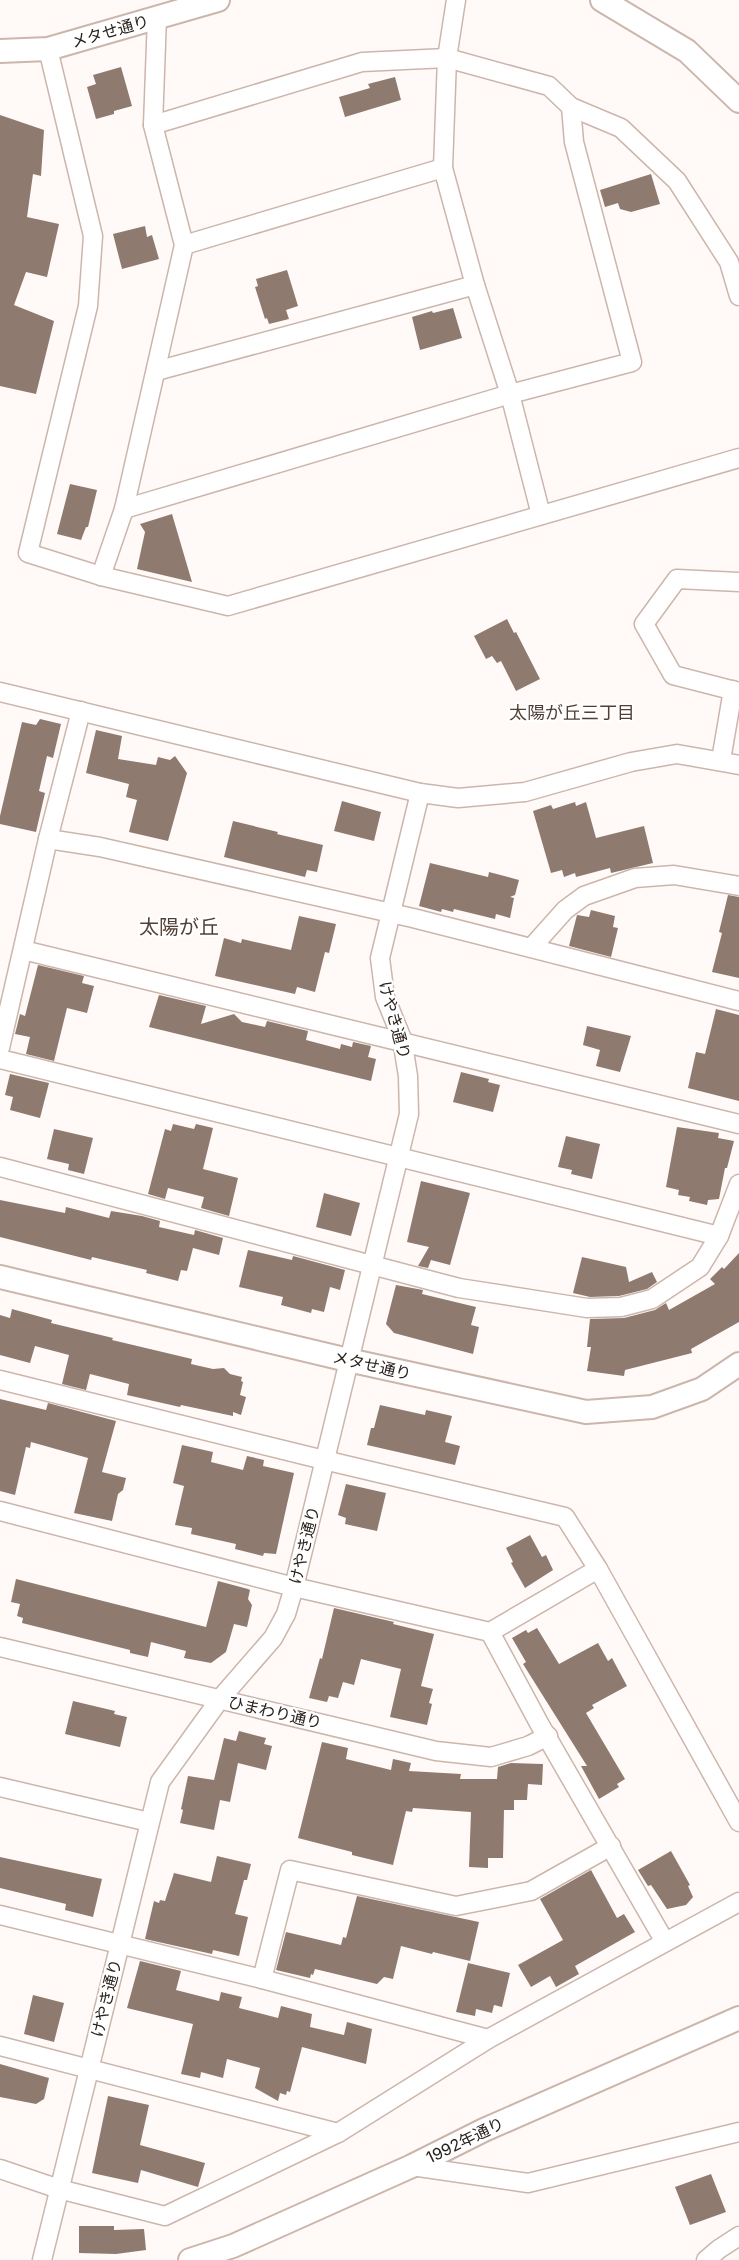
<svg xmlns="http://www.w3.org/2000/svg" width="739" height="2260" font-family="Inter,'Noto Sans JP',sans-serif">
<rect width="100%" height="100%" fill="#fffaf8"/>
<g fill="#8f7a70">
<path d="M121,67L132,106L114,111V114L96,119L87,87L96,84L93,75Z"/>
<path d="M395,77L401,100L345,117L339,97L370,88L368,84Z"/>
<path d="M0,115L44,130L41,176L33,174L27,217L59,224L47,277L26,272L14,305L54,321L36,394L0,386Z"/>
<path d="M651,174L660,204L631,212L620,209L618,203L605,207L600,190Z"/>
<path d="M145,226L147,237L152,235L159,259L122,269L113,234Z"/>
<path d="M287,270L298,306L286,310L289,319L269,324L267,318L265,319L255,287L258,286L256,279Z"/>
<path d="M453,308L462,338L420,350L412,317L432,311L433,313Z"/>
<path d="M70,484L97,490L88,527H86L81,540L57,534Z"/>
<path d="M172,514L192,582L137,569L145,532L140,524Z"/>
<path d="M507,619L514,633L516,632L540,679L516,691L501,661L497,663L492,656L486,659L474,636Z"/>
<path d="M40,719L61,724L53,758L47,756L39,791L45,793L36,832L0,824V816L22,722L36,725Z"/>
<path d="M96,730L122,736L118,759L156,765L158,757L170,760L175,756L187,773L168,841L129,832L137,800L126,797L129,784L86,773Z"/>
<path d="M342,801L381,812L374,841L334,831Z"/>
<path d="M575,802L576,806L586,802L596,838L644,826L653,863L611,873L610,868L576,877L575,873L564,877L562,870L551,873L533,811L551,805L553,809Z"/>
<path d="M233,821L278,832L277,834L323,845L317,872L307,870L305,877L224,857Z"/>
<path d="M430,863L488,877L489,872L519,880L515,895L510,897L514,898L510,918L496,914L495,919L454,909L453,912L442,909L441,912L419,906Z"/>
<path d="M728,895L739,897V978L712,972L722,933L719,932Z"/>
<path d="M591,910L615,916L613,927L618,928L611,957L569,946L577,915L589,917Z"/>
<path d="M299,916L336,924L329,953L325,952L315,992L297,987L295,994L215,976L224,938L241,943L242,939L291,950Z"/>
<path d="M38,965L84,976L82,983L94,986L87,1013L67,1008L54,1061L26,1054L30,1037L15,1034L20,1014L25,1016Z"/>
<path d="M159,995L206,1006L201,1024L234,1014L242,1022L265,1027L267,1021L308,1031L306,1040L340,1049L341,1044L352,1047L353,1042L371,1046L368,1057L376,1059L371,1081L149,1027Z"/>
<path d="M716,1009L739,1015V1101L688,1088L696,1052L705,1054Z"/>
<path d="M587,1026L631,1036L620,1072L596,1066L600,1050L583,1045Z"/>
<path d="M461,1072L489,1079L488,1082L500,1085L493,1112L453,1102Z"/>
<path d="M10,1074L49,1083L40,1118L10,1110L13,1097L5,1095Z"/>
<path d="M173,1124L194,1129L196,1124L213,1128L203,1169L238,1178L229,1216L201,1208L204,1197L168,1188L165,1199L148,1194L165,1129L171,1131Z"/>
<path d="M677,1127L719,1133L718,1138L734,1141L727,1168H725L719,1199L708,1200L707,1205L689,1201L690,1197L678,1195L679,1190L666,1187Z"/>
<path d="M54,1129L93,1138L84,1174L68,1170L69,1164L47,1159Z"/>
<path d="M566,1136L600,1144L592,1179L571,1174L572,1170L558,1167Z"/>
<path d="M421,1181L470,1193L450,1265L431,1260L428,1268L418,1266L429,1247L407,1242Z"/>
<path d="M324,1193L360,1203L351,1236L316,1227Z"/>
<path d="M0,1200L65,1213L66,1207L109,1218L111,1211L142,1216L160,1221L159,1227L194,1235L195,1230L223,1238L219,1255L193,1248L187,1271L181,1270L178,1281L146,1273L147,1270L92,1257L91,1260L0,1237Z"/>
<path d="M248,1250L292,1260L293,1256L345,1270L340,1290L330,1287L324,1312L312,1309L311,1313L281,1305L283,1297L239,1287Z"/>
<path d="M739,1253V1322L691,1349L692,1353L625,1370L624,1376L587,1371L591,1347H587L590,1319L624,1318L655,1310L666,1303L669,1310L715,1284L710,1279L722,1267L724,1269Z"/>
<path d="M582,1257L626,1267L629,1282L652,1272L657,1282L647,1289L619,1296L590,1297L573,1293Z"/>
<path d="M396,1285L423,1290L422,1294L476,1307L471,1325L479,1327L473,1354L394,1333L386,1324Z"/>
<path d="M12,1309L52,1320L51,1323L113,1338L112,1340L192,1359L191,1364L213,1369L224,1368L230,1374L242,1377L241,1381L243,1382L240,1395L246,1397L241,1415L233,1412V1416L181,1405L180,1407L127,1395L129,1384L90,1374L86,1390L62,1384L69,1355L35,1346L30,1363L0,1355V1315L10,1318Z"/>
<path d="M0,1399L46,1410L48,1403L116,1421L102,1472L126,1478L123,1490L118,1494L112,1521L74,1513L88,1458L31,1442L30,1448L26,1447L15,1495L0,1491Z"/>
<path d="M380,1405L425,1415L426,1410L452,1416L445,1442L460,1446L455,1465L367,1445L371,1428H374Z"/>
<path d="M182,1445L213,1452L211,1462L243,1470L247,1456L264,1460L263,1466L294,1473L276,1554L264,1553L263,1556L235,1549L236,1544L191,1534L192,1528L175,1525L184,1486L173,1483Z"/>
<path d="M346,1484L386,1493L377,1531L345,1524L346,1518L338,1515Z"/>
<path d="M530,1535L542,1557L546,1555L553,1570L525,1588L511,1563L513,1562L506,1548Z"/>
<path d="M16,1579L206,1627L218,1581L248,1589L250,1590L248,1599L252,1605L247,1627L234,1624L226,1652L211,1663L184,1658L186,1651L151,1642L148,1657L130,1653V1650L22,1623L23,1618L17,1616L20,1604L11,1602Z"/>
<path d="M334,1608L394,1622L393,1624L434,1634L421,1686L433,1689L429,1703L432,1704L427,1725L390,1717L401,1669L361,1659L354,1685L343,1682L338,1698L329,1696L327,1702L309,1698L320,1658L322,1659Z"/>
<path d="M537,1628L559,1664L598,1643L608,1661L612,1658L627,1686L592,1705L594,1708L586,1713L625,1779L617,1784L619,1787L599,1799L581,1766H587L523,1664L526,1662L512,1638L526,1630L528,1633Z"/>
<path d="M73,1701L115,1711L114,1714L127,1717L120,1747L65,1734Z"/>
<path d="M239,1731L266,1738L264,1744L272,1746L266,1770L238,1763L230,1802L220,1800L214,1830L180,1823L183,1810L181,1809L188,1776L214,1780L224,1738L236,1741Z"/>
<path d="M322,1742L348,1748L346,1759L391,1770L393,1759L411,1763L409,1771L461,1774L460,1779H497L498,1767L511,1763L543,1764L542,1785L528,1784L527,1800H514V1810H504L503,1858H488V1868L469,1867L471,1812L413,1808L412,1812L406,1811L393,1865L352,1855V1852L298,1838Z"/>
<path d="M671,1851L690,1885L688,1886L693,1897L686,1905L667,1909L651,1885L648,1886L638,1870Z"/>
<path d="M217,1856L251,1864L247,1880H244L235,1914L248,1917L239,1956L213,1950L212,1954L145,1939L154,1901L159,1903L160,1900L165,1901L174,1873L211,1882Z"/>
<path d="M0,1857L102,1879L93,1917L65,1910L66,1904L0,1888Z"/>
<path d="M591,1870L617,1918L624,1914L635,1932L575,1966L579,1974L556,1987L550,1976L531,1987L518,1965L563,1940L540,1899Z"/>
<path d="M357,1896L479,1922L470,1961L433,1952L432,1954L401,1946L393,1979L384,1977L377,1984L315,1969L313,1975L311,1974L310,1978L276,1970L286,1932L341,1945L343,1937L346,1938Z"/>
<path d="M140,1961L181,1971L176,1990L219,2001L221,1992L242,1997L239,2008L278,2018L281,2006L312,2014L310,2027L344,2035L347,2022L372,2029L366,2064L302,2047L290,2092L287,2091L286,2095L280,2093L278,2101L255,2088L260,2068L227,2059L223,2078L201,2072L200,2078L181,2074L193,2024L127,2008Z"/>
<path d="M468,1963L510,1973L502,2007L494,2005L492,2013L476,2009L475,2016L456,2012Z"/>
<path d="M33,1995L64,2003L54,2042L24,2034Z"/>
<path d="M0,2064L49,2078L44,2099L36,2104L0,2097Z"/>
<path d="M108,2096L149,2105L140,2145L205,2163L198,2187L141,2170L138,2183L92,2173Z"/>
<path d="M711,2174L726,2212L690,2225L675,2187Z"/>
<path d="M79,2226H114V2230L144,2229L146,2250L116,2254L79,2253Z"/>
</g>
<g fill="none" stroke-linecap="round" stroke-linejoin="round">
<defs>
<g id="minor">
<path d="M456,0L447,58L443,168L475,285L510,394L541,515"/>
<path d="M48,49L93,236L88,306L28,553L101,576L228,606L739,458"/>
<path d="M153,125L362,62L447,58L549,86L571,107L621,128L677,181L729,262L739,296"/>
<path d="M184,245L443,168"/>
<path d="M156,371L475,285"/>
<path d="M124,509L510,394L632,362L574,142L571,107"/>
<path d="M101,576L124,509L184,245L153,125L157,17"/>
<path d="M739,582L677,579L644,624L673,675L739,692"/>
<path d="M0,692L420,793L458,798L525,792L631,762L677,754L739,765"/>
<path d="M721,760L733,690"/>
<path d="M48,839L100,847L413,918L739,1001"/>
<path d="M532,947L565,910L584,896L635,878L674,875L739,886"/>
<path d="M23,950L739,1124"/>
<path d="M0,1048L48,839L81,711"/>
<path d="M0,1059L719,1236"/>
<path d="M0,1167L459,1288L587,1308L621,1307L652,1299L700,1267L719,1236L739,1184"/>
<path d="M0,1380L324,1460L565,1517L598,1569L739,1822"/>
<path d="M0,1511L294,1587L490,1632L598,1569"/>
<path d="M490,1632L540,1725L665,1942"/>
<path d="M0,1647L436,1751L491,1757L528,1746L548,1736"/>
<path d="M0,1787L149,1822"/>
<path d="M0,1915L262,1979L488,2039"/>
<path d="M262,1979L290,1870L456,1906L531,1891L611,1846"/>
<path d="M0,2046L338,2133"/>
<path d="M412,2166L528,2183L739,2132"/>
<path d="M0,2169L59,2189L165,2216L338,2133L488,2039L739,1902"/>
<path d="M42,2260L160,1782L220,1699L273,1638L286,1614L294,1587L409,1114L408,1076L402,1039L385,997L380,958L420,793"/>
<path d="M706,2260L719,2249L739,2236"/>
</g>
<g id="tertiary">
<path d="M602,0L687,51L739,101"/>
<path d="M0,51L48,49L218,0"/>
<path d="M0,1277L348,1360L586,1412L652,1407L702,1389L739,1364"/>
<path d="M190,2260L233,2246L412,2166L484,2130L739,2018"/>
</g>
</defs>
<use href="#minor" stroke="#ccb6ab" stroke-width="21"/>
<use href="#tertiary" stroke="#ccb6ab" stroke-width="26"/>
<use href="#minor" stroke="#fff" stroke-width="18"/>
<use href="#tertiary" stroke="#fff" stroke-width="22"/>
</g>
<g text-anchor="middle" stroke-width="4.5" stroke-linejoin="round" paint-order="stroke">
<g font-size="16" fill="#2a221d" stroke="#fff">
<text transform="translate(110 31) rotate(-16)" y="6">メタせ通り</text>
<text transform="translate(395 1020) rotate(75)" y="6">けやき通り</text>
<text transform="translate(372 1365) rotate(13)" y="6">メタせ通り</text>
<text transform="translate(304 1545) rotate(-76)" y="6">けやき通り</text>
<text transform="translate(275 1712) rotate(13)" y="6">ひまわり通り</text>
<text transform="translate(106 1998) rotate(-76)" y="6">けやき通り</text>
<text transform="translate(465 2140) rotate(-26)" y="6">1992年通り</text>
</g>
<g font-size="18" fill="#513f36" stroke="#fff">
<text x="572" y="719">太陽が丘三丁目</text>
</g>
<g font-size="20" fill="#513f36" stroke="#fff">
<text x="179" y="934">太陽が丘</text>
</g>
</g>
</svg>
